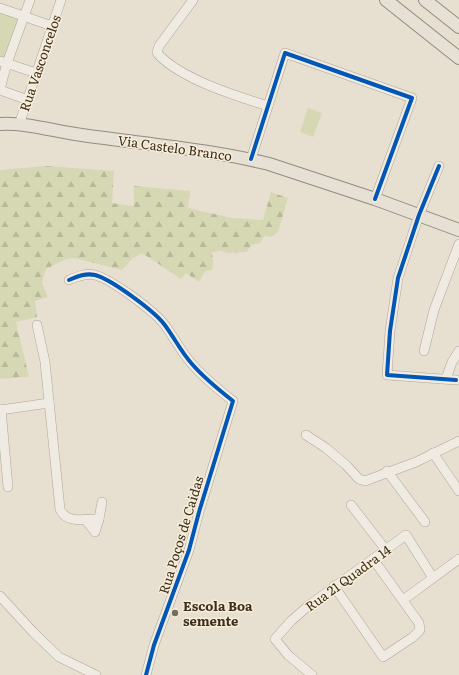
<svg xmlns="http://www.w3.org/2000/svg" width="459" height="675" font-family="Literata,serif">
<defs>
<pattern id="forest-firs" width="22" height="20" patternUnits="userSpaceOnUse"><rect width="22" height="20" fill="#d6d7b3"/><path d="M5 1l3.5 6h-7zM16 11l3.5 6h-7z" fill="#b9b99a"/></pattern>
</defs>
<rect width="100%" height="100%" fill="#e7e0d1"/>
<path fill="url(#forest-firs)" d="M46,166L114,171L112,203L134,206V186L190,191L188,208L232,218L263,220L271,192L288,198L278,232L271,237L264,236L260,243L252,245L246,252L228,253L220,251L212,252L213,262L212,270L205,271L199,282L186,273L181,279L142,253L132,259L122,270L74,258L66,259L46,269L42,283L48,297L35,301L37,317L16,322L29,377L0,379V170Z"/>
<g fill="#d6d7b3">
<path d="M0,13L19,19L6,58L0,57Z"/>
<path d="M308,108L322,113L313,137L300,132Z"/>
</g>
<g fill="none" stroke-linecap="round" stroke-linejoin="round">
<defs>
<g id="minor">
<path d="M193,0L159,46L157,52L158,54C181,79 236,96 268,106"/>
<path d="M0,8L52,26"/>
<path d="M0,61L36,73"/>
<path d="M0,89L7,63L30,0"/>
<path d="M0,90L28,100"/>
<path d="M19,125L61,0"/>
<path d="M251,159L285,53L412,98L375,199"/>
<path d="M439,166L419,215L398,278L390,331L387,375L456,380"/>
<path d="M69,280C78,276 86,273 95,275C111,279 154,311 164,324C174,337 181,352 192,364C204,378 219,390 233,401L199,512L189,550L154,645L146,675"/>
<path d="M37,325L45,362L60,509C65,524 87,519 99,519"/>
<path d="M424,351L434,310L459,244"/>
<path d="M446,379L452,362L459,351"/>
<path d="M1,409L8,487"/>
<path d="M0,410L49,403"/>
<path d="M306,435L326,448L346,465L359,479L365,481L416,462L459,441"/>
<path d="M433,453L459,491"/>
<path d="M387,471L425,522"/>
<path d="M351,505L386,550"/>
<path d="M85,519L95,532L99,519L102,502"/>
<path d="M334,586L383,657L413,637L420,630L419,623L373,559"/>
<path d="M0,596L33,632L59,657L96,675"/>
<path d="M403,600L459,559"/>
<path d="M312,675L288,655L275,639L291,621L308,606L406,535L433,578"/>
</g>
<g id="major">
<path d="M386,0L459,58"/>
<path d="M425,0L459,27"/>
<path d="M0,124C25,122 57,132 82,135C144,144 208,149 269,164L375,199L459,230"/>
</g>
</defs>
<use href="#minor" stroke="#ada599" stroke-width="10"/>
<use href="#major" stroke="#928b80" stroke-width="14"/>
<use href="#minor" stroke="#efebe3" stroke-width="9"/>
<use href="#major" stroke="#e6e1d4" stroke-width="12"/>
<defs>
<g id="cycleway">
<path d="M251,159L285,53L412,98L375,199"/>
<path d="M439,166L419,215L398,278L390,331L387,375L456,380"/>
<path d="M69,280C78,276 86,273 95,275C111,279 154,311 164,324C174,337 181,352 192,364C204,378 219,390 233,401L199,512L189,550L154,645L146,675"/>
</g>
</defs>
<use href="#cycleway" stroke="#f7eed8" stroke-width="6"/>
<use href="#cycleway" stroke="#0057b8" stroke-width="4"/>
</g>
<circle fill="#786c5e" stroke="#f7eed8" stroke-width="1.5" cx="175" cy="613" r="4"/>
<g text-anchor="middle" stroke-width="3" stroke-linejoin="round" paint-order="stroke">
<g font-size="13" fill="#3d2e20" stroke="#f7eed8">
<text transform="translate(40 63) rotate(-71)" y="5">Rua Vasconcelos</text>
<text transform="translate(175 148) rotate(8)" y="5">Via Castelo Branco</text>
<text transform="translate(181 535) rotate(-73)" y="5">Rua Poços de Caidas</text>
<text transform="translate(348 578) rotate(-36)" y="5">Rua 21 Quadra 14</text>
</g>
<g font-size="13" font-weight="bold" fill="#3d2e20" stroke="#f7eed8" text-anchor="start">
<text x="183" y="611">Escola Boa<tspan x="183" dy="15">semente</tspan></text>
</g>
</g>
</svg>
